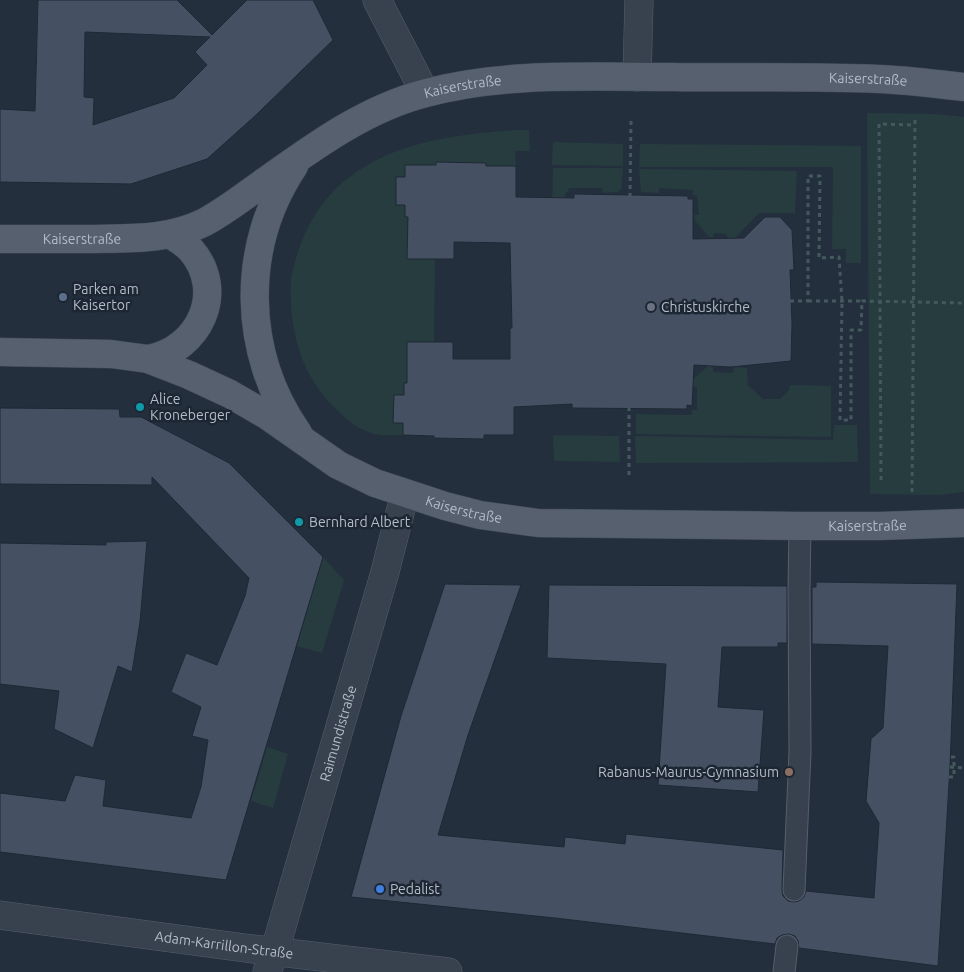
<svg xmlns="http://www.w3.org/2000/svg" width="964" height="972" font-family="Ubuntu,sans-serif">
<rect width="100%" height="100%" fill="#242f3e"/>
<g fill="#263c3f">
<path d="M867,113L937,114L964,117V492L941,495L870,494Z"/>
<path d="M516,130H529L530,151H515L516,166H486V163L436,162V165L405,177H396V205H405V217H408L407,258L435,259L434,342H407V383H404V395H394L393,423H403V435C391,435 378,437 366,431C354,426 345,418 336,409C307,381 293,345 291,304C291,295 290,284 292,274C300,237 317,202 348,178C395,141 458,134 516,130Z"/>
<path d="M553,142L623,144V166L552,165Z"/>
<path d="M640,144L861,146V263H846V249H832L833,167H639Z"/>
<path d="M553,168H623L621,190H619L618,192L603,193L602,188H569L568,192L565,193V207H552Z"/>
<path d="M639,169L797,171L795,213H759L735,238H728L726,234L714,233L713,237H709L695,221L694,215H699L697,195H693V190L659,188V193L641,192Z"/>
<path d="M709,365H713V372L733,373L734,367L747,368L748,385L763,399H780L789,390L790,385L831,386V437L636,434V414L692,415V410H697V387H690V382Z"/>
<path d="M834,425H857L858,462L636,463L635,436L833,440Z"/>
<path d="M553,435L619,436L620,462L554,461Z"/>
<path d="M323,557L344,580L322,653L297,646Z"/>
<path d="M267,747L288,754L273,808L251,801Z"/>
</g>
<g fill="#455162" stroke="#1f2835" fill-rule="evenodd">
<path d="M38,0H177L212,35L247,0H313L333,40L256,115L207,159L131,184L0,182V109L35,111ZM85,32L210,37L195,52L207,65L174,98L93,125L94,98L84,97Z"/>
<path d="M436,162L486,163V166H516V197L574,198V194L688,196V199H693V239L744,238L765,217H780L792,230L794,270H790L792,324L791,361L731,367L694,365L692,406L687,405V409L572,408V404L514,407V435H484V439L434,438V436L403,435V423H393L394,395H404V383H407V342H453V359H510V328H512L510,243L454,242V259H407L408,217H405V205H396V177H405V165H436Z"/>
<path d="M0,408L119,409L120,417H141L229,463L323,557L226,880L0,852V793L65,801L75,775L106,780L103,806L191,818L201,787L208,740L192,736L201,707L171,692L186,653L217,665L245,596L249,578L152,477V485L0,484Z"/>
<path d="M147,541L140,622L132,672L118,666L93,748L54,729L59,691L0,684V543L106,545V542Z"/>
<path d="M816,582L957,584L950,767L938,966L799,948L798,941L795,936L789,934L782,935L777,938L775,944L555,918L351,897L401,716L445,584L521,585L468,735L438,835L564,847L565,837L625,844L626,834L783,850L782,890L783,896L788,901L794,902L799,901L804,897L806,891L874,898L879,823L866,801L871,739L883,728L888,646L812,644V587H816Z"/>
<path d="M549,585L787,586V643H778V647H722L718,707L764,710L758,792L658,785L666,664L547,658Z"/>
</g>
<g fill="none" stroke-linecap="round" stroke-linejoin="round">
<defs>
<g id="service">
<path d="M794,890L800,752L799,591L800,526"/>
<path d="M784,972L787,946"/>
</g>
<g id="minor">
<path d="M377,0L425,93"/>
<path d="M637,77L639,0"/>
<path id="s1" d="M0,915L245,948L448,972"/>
<path id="s2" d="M267,972L275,950L385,572L405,493"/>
</g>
<g id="primary">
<path d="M294,166C240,247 242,353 298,433"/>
<path id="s3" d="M0,239C29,239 57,239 86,239C125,238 168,241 205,222C227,210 247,194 267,180C316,145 367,108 426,93C505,72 590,77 672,77C740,78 810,76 879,79C907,80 936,84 964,87"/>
<path id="s4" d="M0,352L111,354L148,359L189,375L230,394L268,416L338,465L375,483L445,506L480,515L538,523L800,526H880L964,523"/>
<path d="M148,359C199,350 227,292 191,250C185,243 177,239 170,234"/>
</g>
</defs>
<use href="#service" stroke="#565f6c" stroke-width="23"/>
<use href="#minor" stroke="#565f6c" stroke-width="29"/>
<use href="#primary" stroke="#414a57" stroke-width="29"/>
<g stroke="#44595c" stroke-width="3" stroke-dasharray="4 4" stroke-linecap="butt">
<path d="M630,197L631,121"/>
<path d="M790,301H808V176H820L819,258L839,257L842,301L840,420H851V330H861L862,301L964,303"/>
<path d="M808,301H862"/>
<path d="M629,407V478"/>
<path d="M881,480L879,124L915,125"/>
<path d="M912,492L915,116"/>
<path d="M950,767L964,768"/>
<path d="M949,777H954V757H950"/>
</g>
<use href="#service" stroke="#38414e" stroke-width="21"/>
<use href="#minor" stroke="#38414e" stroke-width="28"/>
<use href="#primary" stroke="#56606e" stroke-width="28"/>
</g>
<circle fill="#5c6f8a" stroke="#1d2633" stroke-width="2" cx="63" cy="297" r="5"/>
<circle fill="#6b7280" stroke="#1d2633" stroke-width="2" cx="651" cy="307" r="5"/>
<g fill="#0f9aa8" stroke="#1d2633" stroke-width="2">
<circle cx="140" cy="407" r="5"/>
<circle cx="299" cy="522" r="5"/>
</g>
<circle fill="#8d6e63" stroke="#1d2633" stroke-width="2" cx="789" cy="772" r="5"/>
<circle fill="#3f7fe0" stroke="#1d2633" stroke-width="2" cx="380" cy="889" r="5"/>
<g text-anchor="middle" stroke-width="5" stroke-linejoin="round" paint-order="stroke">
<g font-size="14" fill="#b4bcc9" stroke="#1d2633">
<text dy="5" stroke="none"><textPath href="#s3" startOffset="908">Kaiserstraße</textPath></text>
<text dy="5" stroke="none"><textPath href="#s3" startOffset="502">Kaiserstraße</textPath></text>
<text dy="5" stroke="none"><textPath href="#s3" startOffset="82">Kaiserstraße</textPath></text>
<text dy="5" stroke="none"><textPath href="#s4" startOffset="501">Kaiserstraße</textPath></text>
<text dy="5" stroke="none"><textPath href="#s4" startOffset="906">Kaiserstraße</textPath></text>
<text dy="5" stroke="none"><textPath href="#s2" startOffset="249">Raimundistraße</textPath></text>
<text dy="5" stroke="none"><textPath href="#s1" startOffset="226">Adam-Karrillon-Straße</textPath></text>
</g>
<g font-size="14" fill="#b4bcc9" stroke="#1d2633" text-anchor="start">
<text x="73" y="294">Parken am<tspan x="73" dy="16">Kaisertor</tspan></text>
<text x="661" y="312">Christuskirche</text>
<text x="150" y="404">Alice<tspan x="150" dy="16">Kroneberger</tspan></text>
<text x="309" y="527">Bernhard Albert</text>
<text x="779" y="777" text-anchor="end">Rabanus-Maurus-Gymnasium</text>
<text x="390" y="894">Pedalist</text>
</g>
</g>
</svg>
